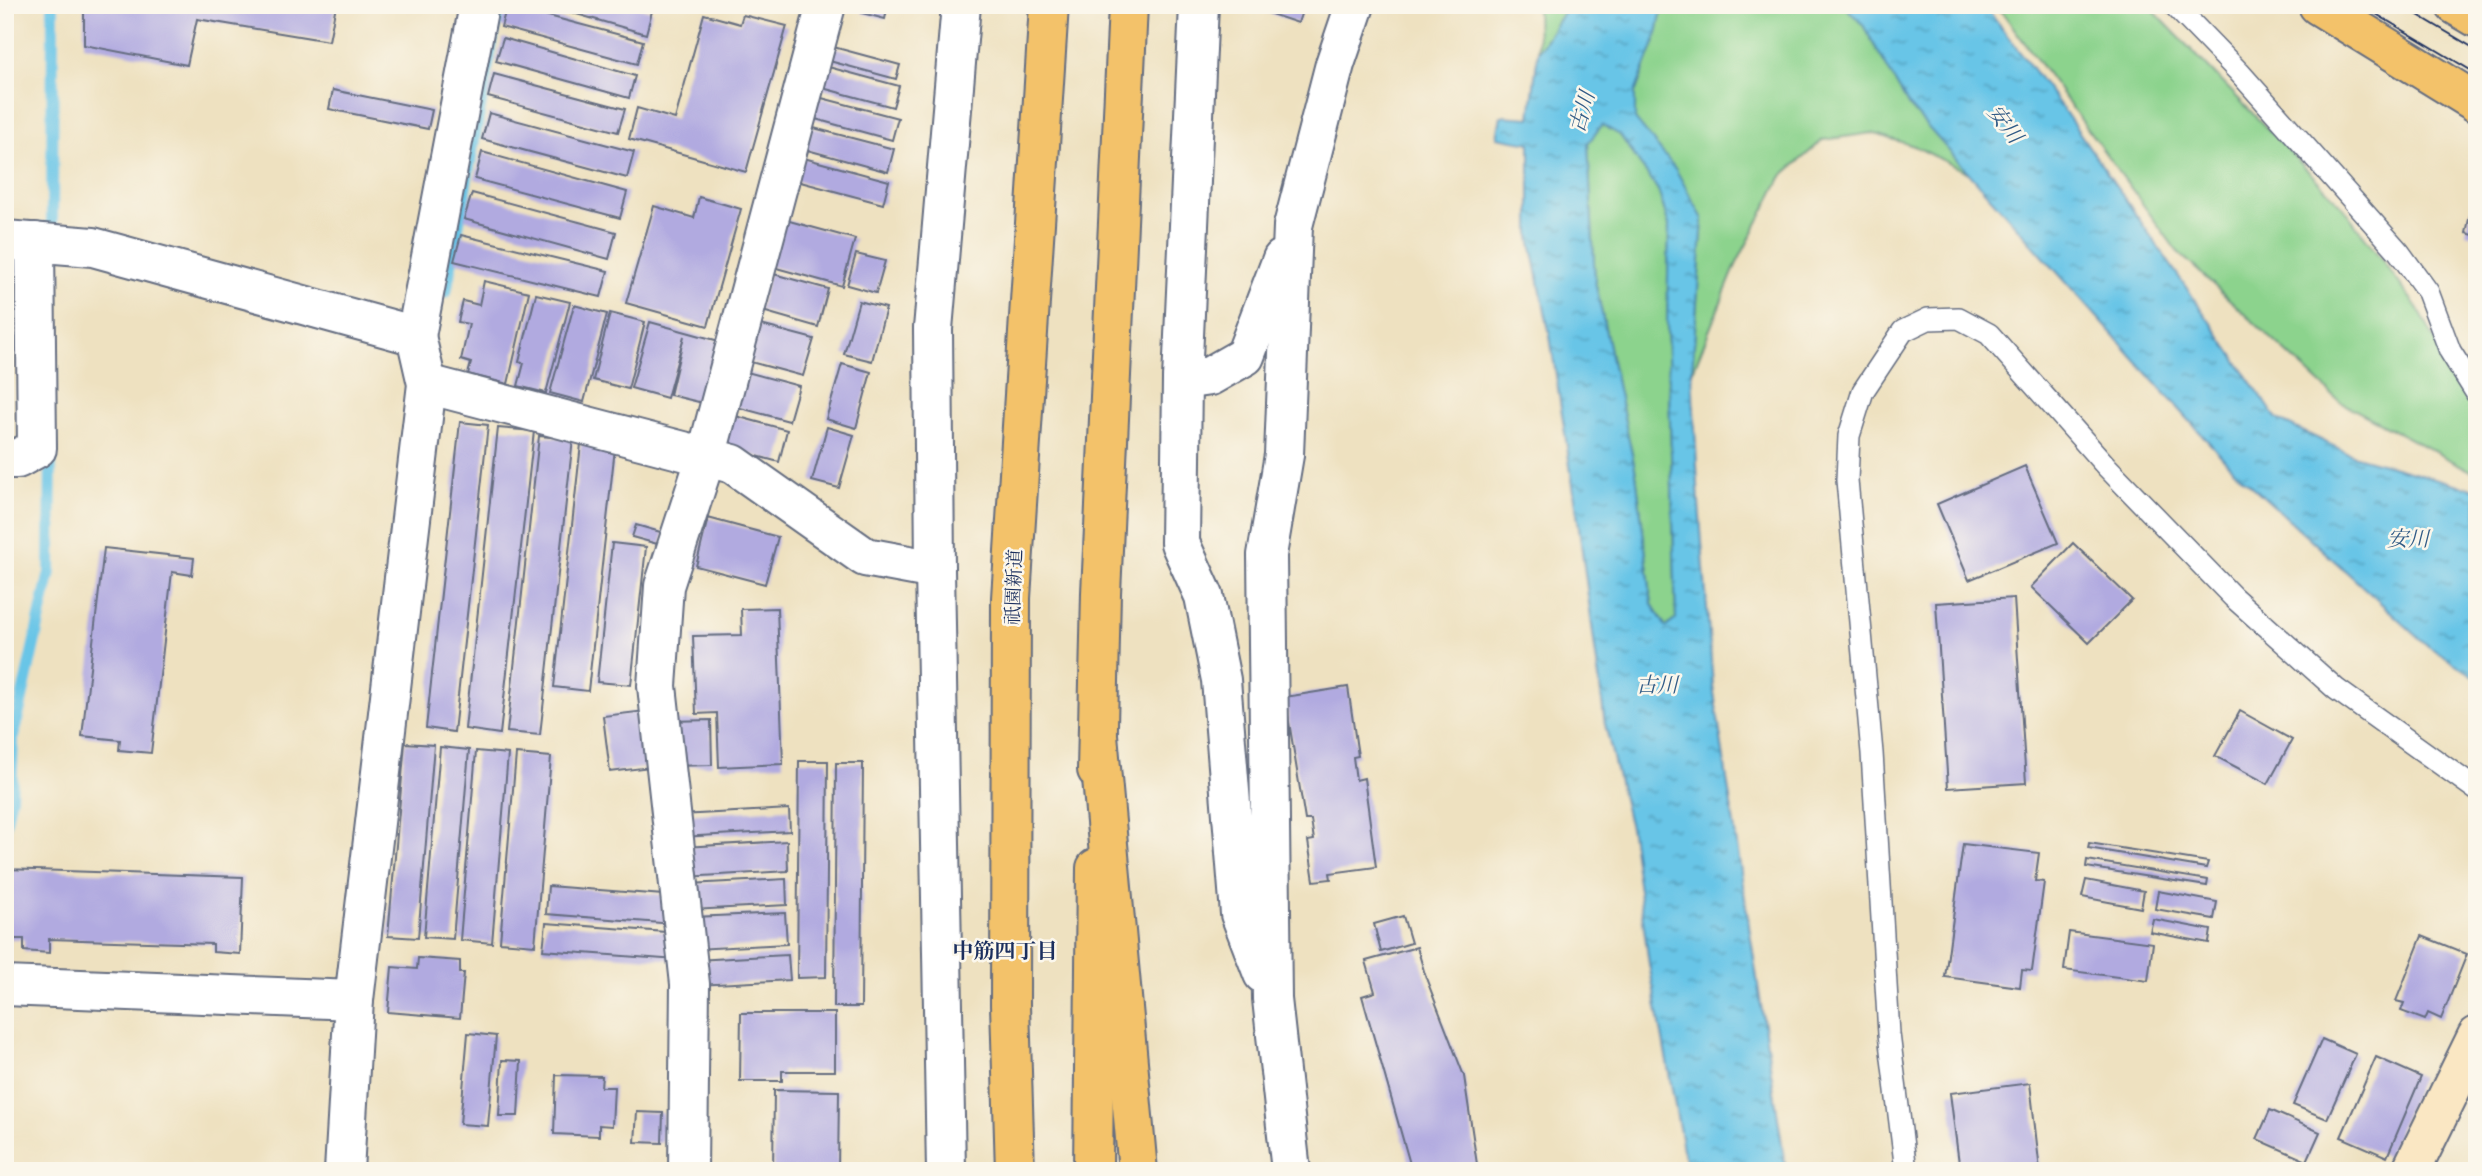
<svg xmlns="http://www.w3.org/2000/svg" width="2482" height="1176" font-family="'IM FELL French Canon','Noto Serif JP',serif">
<defs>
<pattern id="water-ripples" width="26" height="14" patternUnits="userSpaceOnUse" patternTransform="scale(1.75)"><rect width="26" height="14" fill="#68c5e7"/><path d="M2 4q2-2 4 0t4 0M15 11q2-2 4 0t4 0" fill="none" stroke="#55a0be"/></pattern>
</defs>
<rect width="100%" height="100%" fill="#fbf7ec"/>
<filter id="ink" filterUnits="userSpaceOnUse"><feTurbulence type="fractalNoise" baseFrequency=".0143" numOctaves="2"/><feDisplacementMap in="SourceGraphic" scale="14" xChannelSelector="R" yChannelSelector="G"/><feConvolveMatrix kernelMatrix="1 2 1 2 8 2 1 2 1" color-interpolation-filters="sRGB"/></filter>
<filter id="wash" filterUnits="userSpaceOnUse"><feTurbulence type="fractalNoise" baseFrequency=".00686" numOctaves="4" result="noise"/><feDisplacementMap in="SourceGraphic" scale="28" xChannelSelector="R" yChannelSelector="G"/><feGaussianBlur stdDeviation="1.57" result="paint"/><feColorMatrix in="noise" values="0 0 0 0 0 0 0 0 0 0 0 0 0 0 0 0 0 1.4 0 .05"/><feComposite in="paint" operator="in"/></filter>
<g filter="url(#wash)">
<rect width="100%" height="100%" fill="#eee1c0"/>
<g fill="#8cd38d" stroke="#548176" stroke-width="2">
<path d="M1537,5H1568L1538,52Z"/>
<path d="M1663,5H1844L1863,25L1909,106L1969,173L1914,146L1872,133L1823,140L1782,176L1736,265L1692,373L1703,219L1635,120V93L1656,38Z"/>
<path d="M1997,5H2148L2342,206L2419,310L2477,419V474L2340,402L2177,251Z"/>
<path d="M1602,125L1620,135L1658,190L1669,225L1667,324L1676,619L1666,627L1652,604L1636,473L1595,281L1588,143Z"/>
</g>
<g fill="url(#water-ripples)" stroke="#427aa2" stroke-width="2" fill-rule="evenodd">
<path d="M1568,5H1663L1656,38L1635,93V119L1675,168L1703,219L1692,373L1699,503L1713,686L1786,1171H1687L1649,964L1631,832L1605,724L1576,505L1550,336L1530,237V143L1497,137L1501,116L1530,118L1538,52ZM1602,125L1620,135L1658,190L1669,225L1667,324L1676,619L1666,627L1652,604L1636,473L1595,281L1588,143Z"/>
<path d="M1844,5H1984L2063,109L2277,419L2352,455L2477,490V678L2428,646L2230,466L1909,106L1863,25Z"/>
</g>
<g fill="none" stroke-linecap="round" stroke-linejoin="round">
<g stroke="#68c5e7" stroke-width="12">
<path d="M41,228L52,229L53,5"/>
<path d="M446,292L499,5"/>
<path d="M5,825L11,796L13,739L50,572L51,445"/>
</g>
</g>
<g id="blocks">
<g fill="#b1aae0">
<path d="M84,5H336L329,41L197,19L187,65L84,45Z"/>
<path d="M507,5L643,41L637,64L501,27Z"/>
<path d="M545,5H631L652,11L646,34Z"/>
<path d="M864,5H888L885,19L862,13Z"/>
<path d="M1244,5H1304L1298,23Z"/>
<path d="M704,14L740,24L743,15L787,26L746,172L629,139L637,108L675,119Z"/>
<path d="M503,38L635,76L629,98L496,61Z"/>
<path d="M826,45L900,65L896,79L822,59Z"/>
<path d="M821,65L899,86L893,107L815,86Z"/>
<path d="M494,74L625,109L618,132L488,97Z"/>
<path d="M333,90L432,110L428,129L329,109Z"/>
<path d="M814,96L898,118L892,140L808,117Z"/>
<path d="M489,113L634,152L627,178L482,139Z"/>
<path d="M806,126L894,149L888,172L800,148Z"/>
<path d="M482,152L627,192L620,218L475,179Z"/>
<path d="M800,157L889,181L883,204L793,180Z"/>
<path d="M2476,187L2477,188V236L2466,233Z"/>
<path d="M472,193L616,232L609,259L464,219Z"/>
<path d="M699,197L741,209L708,326L626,303L654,206L694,218Z"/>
<path d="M782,219L855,239L842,286L769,266Z"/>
<path d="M461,235L608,271L601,297L454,261Z"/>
<path d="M856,254L885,261L876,293L847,285Z"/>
<path d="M770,273L828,289L818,327L759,310Z"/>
<path d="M484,281L529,292L508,384L468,374L471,363L461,360L469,324L458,322L463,301L479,305Z"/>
<path d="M536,294L570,302L546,393L518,386L524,363L519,362Z"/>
<path d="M859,301L886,308L872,361L844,354Z"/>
<path d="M574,305L607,314L584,402L550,393Z"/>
<path d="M610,313L645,322L628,389L593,380Z"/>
<path d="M650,322L719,341L703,403L670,395L684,336L667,398L631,388Z"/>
<path d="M757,324L814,339L803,376L747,361Z"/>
<path d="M842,364L871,372L856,428L826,419Z"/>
<path d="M743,371L799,386L789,421L733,406Z"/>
<path d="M732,415L787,430L779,462L723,447Z"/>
<path d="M460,422L488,425L454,732L426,728Z"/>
<path d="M827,427L854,435L839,488L812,481Z"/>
<path d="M498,428L534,431L500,734L465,729Z"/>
<path d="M539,436L573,439L540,735L507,732Z"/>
<path d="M581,444L615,448L588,691L554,687Z"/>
<path d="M2025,466L2058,543L1969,580L1937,504Z"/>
<path d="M708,518L778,537L765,584L696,566Z"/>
<path d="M636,525L664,533L661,545L632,537Z"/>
<path d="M612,543L646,547L631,685L597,682Z"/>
<path d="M2073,543L2132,600L2089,643L2031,587Z"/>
<path d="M104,548L194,558L192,575L172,572L151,753L119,750L120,740L82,736Z"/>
<path d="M2014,598L2026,783L1948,788L1936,603Z"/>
<path d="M777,608L783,764L719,767L717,713L696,714L693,636L742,635L741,609Z"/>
<path d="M1348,687L1358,756L1353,757L1356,780L1364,778L1376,867L1330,873L1331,879L1314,881L1308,841L1314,840L1311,820H1305L1285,697Z"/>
<path d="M645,711L651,767L610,772L603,716Z"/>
<path d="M2240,711L2292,740L2268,784L2215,756Z"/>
<path d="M711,720L712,765L671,766L670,721Z"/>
<path d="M405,743L434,745L418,938L388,936Z"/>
<path d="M440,747L469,750L453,939L424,937Z"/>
<path d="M476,751L508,754L492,943L460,940Z"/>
<path d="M516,754L551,757L535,945L500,942Z"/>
<path d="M799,761H828L826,977L797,978Z"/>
<path d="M836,763H863L861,1007H834Z"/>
<path d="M789,809L790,831L680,837V815Z"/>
<path d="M787,841L788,871L685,877L684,847Z"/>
<path d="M2089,843L2208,862L2206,868L2088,848Z"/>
<path d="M1963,844L2039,853L2035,881L2044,882L2032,971L2022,970L2020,987L1945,977Z"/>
<path d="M2087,860L2208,880L2207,886L2086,867Z"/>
<path d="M5,869L243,877L240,954L213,952V944L49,939V953L24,951V939H5Z"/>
<path d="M786,879L787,905L691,910L689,884Z"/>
<path d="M2086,880L2144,891L2141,908L2082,897Z"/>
<path d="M548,886L676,896L674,924L546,914Z"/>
<path d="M2158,891L2217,902L2214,919L2155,909Z"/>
<path d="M785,913L787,944L695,949L693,917Z"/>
<path d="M1403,916L1411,943L1381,952L1374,924Z"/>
<path d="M2153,919L2211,930L2209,943L2150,932Z"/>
<path d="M546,923L679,933L677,960L543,950Z"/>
<path d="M2069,932L2153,943L2148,981L2064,970Z"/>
<path d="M2422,936L2467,954L2441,1019L2428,1013L2425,1020L2401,1011L2404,1003L2396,1001Z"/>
<path d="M1417,947L1426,978L1464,1076L1478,1171H1412L1362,996L1375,992L1366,961Z"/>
<path d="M788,955L790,980L697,985L696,960Z"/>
<path d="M418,958L460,961V973H464L460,1018L388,1012L392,967L417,969Z"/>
<path d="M741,1013H835V1071H782V1081H740Z"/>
<path d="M468,1033L496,1036L488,1126L460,1124Z"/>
<path d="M2322,1039L2356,1054L2327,1119L2293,1105Z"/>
<path d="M2376,1057L2421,1077L2387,1157L2341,1137Z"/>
<path d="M502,1060L521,1061L518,1116H499Z"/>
<path d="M556,1075L602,1076L601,1087H614L612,1126L599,1125V1136L554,1134Z"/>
<path d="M2030,1083L2040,1171H1960L1950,1093Z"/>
<path d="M774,1090L839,1091L838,1171H773Z"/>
<path d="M2270,1110L2320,1132L2307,1161L2257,1139Z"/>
<path d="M637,1112L663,1113L662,1143L635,1142Z"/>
<path d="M610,1164L651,1166L650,1171H610Z"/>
</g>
</g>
</g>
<g filter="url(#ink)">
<use href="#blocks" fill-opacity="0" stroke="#656d80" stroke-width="2"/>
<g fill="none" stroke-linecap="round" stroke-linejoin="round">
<defs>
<g id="service">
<path d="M2174,5L2239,72L2399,252L2428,292L2450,351L2477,394"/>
<path d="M1906,1171L1889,1034L1872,753L1847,480L1849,436L1863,391L1903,331L1928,319L1959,318L1989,334L2107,467L2233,597L2336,689L2477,790"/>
</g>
<g id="minor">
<path d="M1199,5L1182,380L1180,543L1204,596L1221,680L1240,914L1263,974"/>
<path d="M5,240L93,247L416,336L427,384L354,1000L344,1171"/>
<path d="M933,329L961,5"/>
<path d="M1182,380L1210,376L1245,356L1282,259"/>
<path d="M427,384L733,464L865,557L935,570"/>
<path d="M5,459H17L37,448L35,242"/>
<path d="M5,986L354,1000"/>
<path d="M688,1171L690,984L657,686L664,586L706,457L826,5"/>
<path d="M1291,1171L1272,999L1267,555L1284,455L1293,226L1335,64L1355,5"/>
</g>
<g id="tertiary">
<path d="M933,329L935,570L946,1171"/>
<path d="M416,336L479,5"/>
</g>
<path id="secondary" d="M2411,1171L2477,1036"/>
<g id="primary">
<path d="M2318,5L2477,103"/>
<path d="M2455,5L2477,18"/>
</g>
<g id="trunk">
<path d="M1097,770L1101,593L1128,5"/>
<path d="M1015,1171L1010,1005L1011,598L1049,5"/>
<path d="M1093,1171L1096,868"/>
</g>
<path id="motorway" d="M1098,735L1138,1171"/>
</defs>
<use href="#service" stroke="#656d80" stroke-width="24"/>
<use href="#minor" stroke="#656d80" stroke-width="42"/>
<use href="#tertiary" stroke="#656d80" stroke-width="42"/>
<use href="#secondary" stroke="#656d80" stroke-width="42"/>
<use href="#primary" stroke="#656d80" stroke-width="42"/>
<use href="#trunk" stroke="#656d80" stroke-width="42"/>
<use href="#motorway" stroke="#656d80" stroke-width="42"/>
<use href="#service" stroke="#fff" stroke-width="21"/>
<use href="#minor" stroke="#fff" stroke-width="38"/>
<use href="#tertiary" stroke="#fff" stroke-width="38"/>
<use href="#secondary" stroke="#fae7c3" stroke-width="38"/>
<use href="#primary" stroke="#f3c26a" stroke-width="38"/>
<use href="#trunk" stroke="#f3c26a" stroke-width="38"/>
<use href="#motorway" stroke="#f3c26a" stroke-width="38"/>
<g stroke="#1b2f5e" stroke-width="2">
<path d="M2361,5L2477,74"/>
<path d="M2401,5L2477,50"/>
</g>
</g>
</g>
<g text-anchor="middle" stroke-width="5" stroke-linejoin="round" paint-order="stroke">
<g font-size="19" fill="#1b2f5e" stroke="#fbf7ec">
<text transform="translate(1013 587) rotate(-88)" y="7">祇園新道</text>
</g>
<g font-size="21" font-style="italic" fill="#325c87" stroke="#fbf7ec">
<text transform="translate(1582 112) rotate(-74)" y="7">古川</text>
<text transform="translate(2005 124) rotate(52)" y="7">安川</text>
<text x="2408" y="546">安川</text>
<text x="1657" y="692">古川</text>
</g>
<g font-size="21" font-weight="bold" fill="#1b2f5e" stroke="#fbf7ec">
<text x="1005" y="958">中筋四丁目</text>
</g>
</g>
<rect width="2482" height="1176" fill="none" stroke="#fbf7ec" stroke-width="28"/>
</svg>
